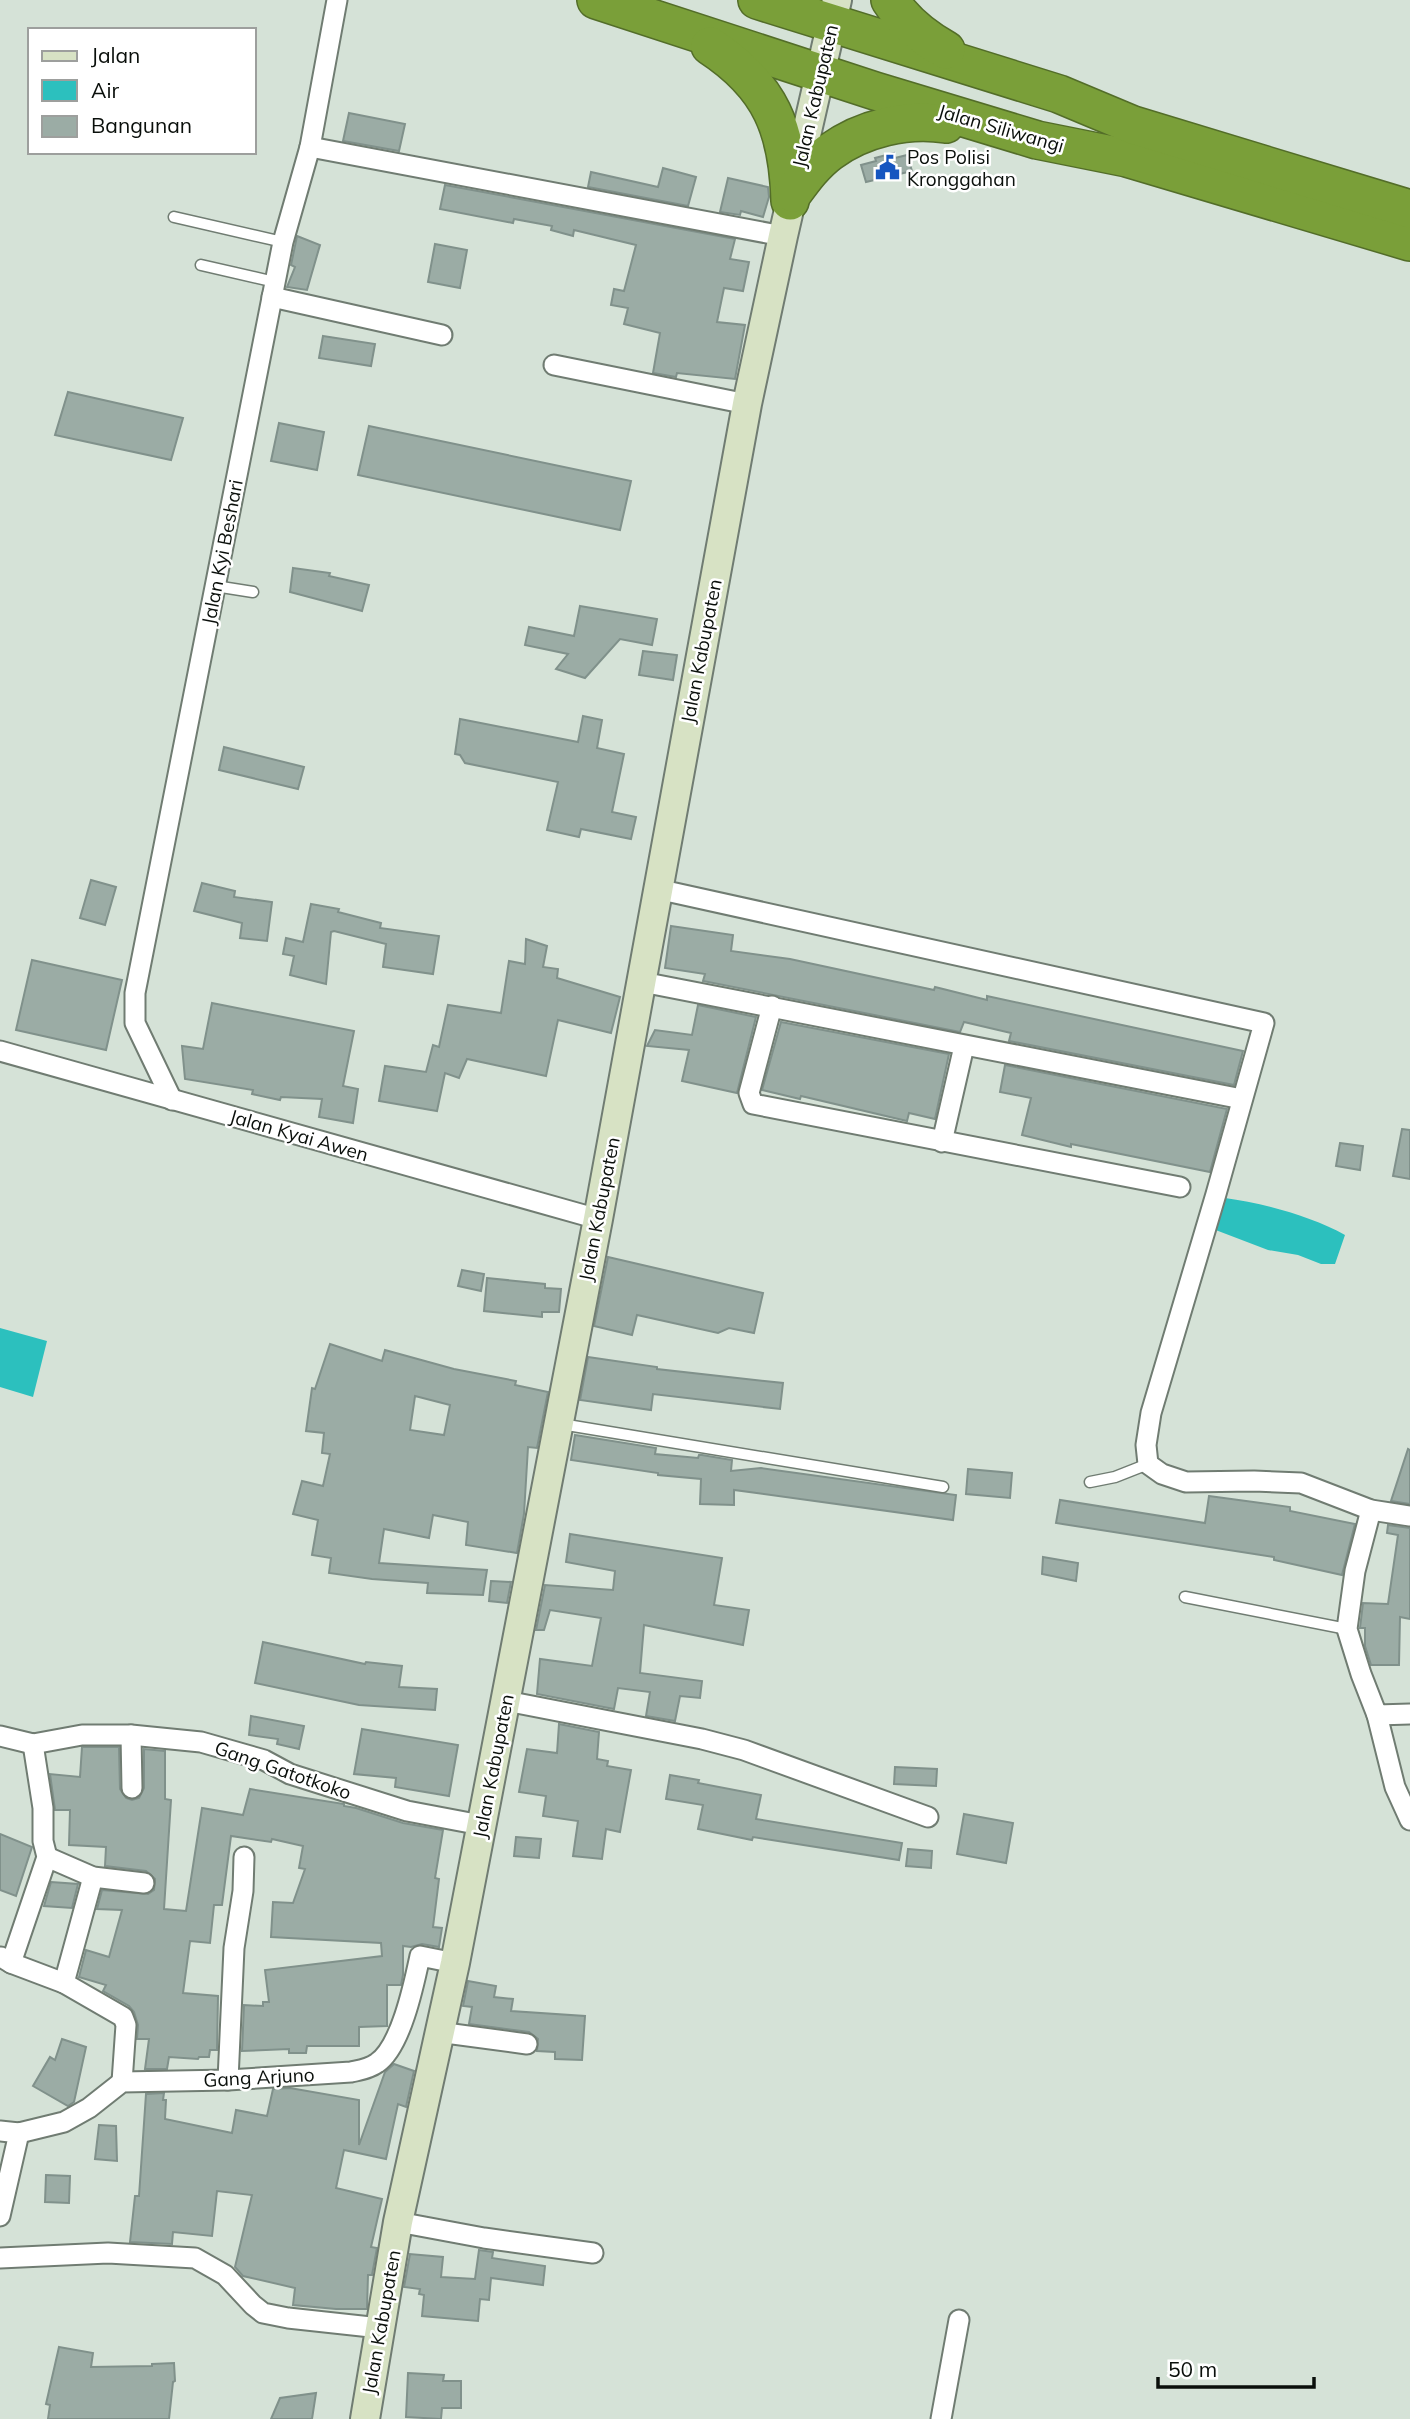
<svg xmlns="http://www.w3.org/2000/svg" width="1410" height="2419" font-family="Mulish,sans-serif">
<rect width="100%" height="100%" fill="#d5e2d7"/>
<g fill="#2cc0be">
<path d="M1225,1198C1262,1203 1311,1216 1345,1235L1335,1264H1321L1298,1255L1268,1250L1213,1229Z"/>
<path d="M0,1328L47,1341L33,1397L0,1387Z"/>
</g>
<g fill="#9baca5" stroke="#80918b" stroke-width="2" fill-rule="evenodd">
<path d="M349,113L405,124L399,151L343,141Z"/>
<path d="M894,153L895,158L907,155L912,171L866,182L861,165L876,161L875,158Z"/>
<path d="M663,168L696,177L688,206L588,187L591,172L658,187Z"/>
<path d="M728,178L768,187L769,197L763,217L741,211L740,215L720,212Z"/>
<path d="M445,185L735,239L730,259L749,262L743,291L724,288L717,322L745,325L735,379L677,373L676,377L653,373L660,333L624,324L628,308L611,305L614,289L624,291L636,245L574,230L573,236L551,230L552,226L514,219L513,223L440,209Z"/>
<path d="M297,236L320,245L307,290L287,287L295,267L291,265Z"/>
<path d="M435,244L467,250L460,288L428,282Z"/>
<path d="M323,336L375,344L371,366L319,358Z"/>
<path d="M68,392L183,418L171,460L55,435Z"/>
<path d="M279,423L324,432L317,470L271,461Z"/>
<path d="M369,426L631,481L620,530L358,475Z"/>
<path d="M293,568L330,573L329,576L369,585L362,611L290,592Z"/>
<path d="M580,606L657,619L652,645L620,639L585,678L556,669L568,654L525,645L529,627L574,636Z"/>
<path d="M643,651L677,655L673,680L639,675Z"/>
<path d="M583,716L602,720L597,748L624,754L612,812L636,817L631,839L581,829L579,837L547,830L558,782L465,763L460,755L455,754L460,719L578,742Z"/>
<path d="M224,747L304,767L298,789L219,770Z"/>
<path d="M91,880L116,887L105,925L80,918Z"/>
<path d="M202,883L235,891L234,897L272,902L267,941L240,938L242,923L194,911Z"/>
<path d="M311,904L339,909L338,912L381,923L380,928L439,936L433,974L383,967L386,944L334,931L331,932L326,984L290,975L294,956L283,954L286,938L303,942Z"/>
<path d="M671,926L733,935L731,951L790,959L934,990L935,987L987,1000V996L1243,1051L1234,1085L1009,1041L1011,1033L964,1022L960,1032L703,981L705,974L665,968Z"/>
<path d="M526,939L547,946L543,967L558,969L557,978L620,997L611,1033L558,1020L546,1076L467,1059L459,1078L445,1073L437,1111L379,1101L385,1066L426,1072L433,1045L439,1047L448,1005L501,1013L509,961L525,964Z"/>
<path d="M32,960L122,980L106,1050L16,1030Z"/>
<path d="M212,1003L354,1031L343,1086L358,1089L353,1123L319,1117L322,1099L281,1097L280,1100L252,1094L253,1090L185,1079L182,1046L203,1049Z"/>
<path d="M698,1005L756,1017L737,1093L682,1081L689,1050L647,1046L655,1030L692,1035Z"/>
<path d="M781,1022L949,1054L935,1119L909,1113L907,1121L801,1096L800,1099L762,1090Z"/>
<path d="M1005,1065L1227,1109L1210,1172L1071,1144V1147L1022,1135L1031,1098L1000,1092Z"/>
<path d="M1402,1129L1410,1130V1179L1393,1176Z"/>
<path d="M1340,1143L1363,1146L1360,1170L1336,1166Z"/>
<path d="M608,1257L763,1293L754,1333L729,1328L718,1333L637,1315L632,1335L594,1326Z"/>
<path d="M462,1270L484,1274L481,1291L458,1286Z"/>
<path d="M487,1278L545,1284V1288L561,1289L559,1312H542V1317L484,1311Z"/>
<path d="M330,1344L382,1361L385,1350L454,1369L516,1381L515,1385L548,1392L537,1448L528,1447L524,1514L517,1553L466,1545L468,1522L433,1515L429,1538L384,1529L379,1563L487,1570L483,1595L427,1593L428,1583L372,1579L329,1573L331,1558L312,1555L318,1520L293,1514L302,1481L323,1486L330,1454L322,1453L324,1433L306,1431L312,1388L315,1389ZM415,1396L450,1405L444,1435L410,1430Z"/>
<path d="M588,1357L657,1367V1369L783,1383L780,1409L653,1394L651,1410L580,1400Z"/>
<path d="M575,1435L656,1448L655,1454L698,1458L699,1455H702L732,1460L731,1471L761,1468L956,1495L953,1520L734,1490V1505L700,1504L701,1479L658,1475V1473L571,1460Z"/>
<path d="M1408,1449L1410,1450V1504L1391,1501Z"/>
<path d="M968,1469L1012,1473L1010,1498L966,1494Z"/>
<path d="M1209,1496L1290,1507V1511L1355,1524L1342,1575L1274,1560V1557L1056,1523L1060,1500L1205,1523Z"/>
<path d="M1388,1525L1410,1528V1619L1400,1617L1399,1665H1371L1365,1646V1628H1360L1363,1603L1388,1604L1398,1535L1387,1533Z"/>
<path d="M570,1534L722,1558L714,1605L749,1610L743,1645L644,1625L640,1673L702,1681L700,1698L680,1696L675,1721L646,1716L650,1692L618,1688L614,1709L537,1694L540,1659L592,1666L601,1618L550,1610L544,1630H536L545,1585L613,1590L615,1571L566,1562Z"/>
<path d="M1043,1557L1078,1563L1076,1581L1042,1574Z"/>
<path d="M491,1581L511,1582L507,1603L489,1601Z"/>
<path d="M263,1642L365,1664L366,1662L402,1666L399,1687L437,1689L435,1710L359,1705L255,1683Z"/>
<path d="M251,1716L304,1726L299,1749L277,1744L278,1739L249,1735Z"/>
<path d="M559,1724L599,1732L597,1759L608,1761L607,1766L631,1770L620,1832L606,1829L602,1859L573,1856L578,1821L543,1816L546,1796L519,1792L527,1749L557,1753Z"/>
<path d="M362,1729L458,1745L449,1796L395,1787L396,1778L354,1774Z"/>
<path d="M82,1747H119L120,1789L126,1798L132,1800L139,1798L144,1788V1749L165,1751V1799L171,1800L164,1909L186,1911L202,1808L243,1815L250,1789L344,1804V1806L356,1808L403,1823L443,1830L435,1878L439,1879L433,1927L442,1928L439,1947L422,1944L411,1947L403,1946V1975L401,1985H387V2026L359,2027V2046H307L306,2053H289V2049L242,2051L244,2005L263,2006V2002H269L265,1970L382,1956L381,1943L271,1937L273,1902L293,1903L305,1869L299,1868L303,1846L272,1839L271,1842L231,1836L222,1905H214L210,1943L190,1941L183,1993L218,1996L217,2050H210L209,2057H199L198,2059L169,2057L167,2069H145L149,2039H137L138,2025L134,2012L129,2006L103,1991L106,1985L79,1977L86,1950L109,1957L122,1910L97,1909L102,1890L148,1894L154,1890L155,1879L146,1871L105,1866L106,1847L69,1845L70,1810H55L50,1774L80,1777Z"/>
<path d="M895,1767L937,1769L936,1786L894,1784Z"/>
<path d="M670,1775L699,1780L698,1783L761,1795L756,1819L902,1843L899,1860L753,1837L752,1840L698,1829L703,1805L666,1799Z"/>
<path d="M964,1814L1013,1823L1006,1863L957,1854Z"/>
<path d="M0,1834L32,1847L16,1896L0,1890Z"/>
<path d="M516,1837L541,1839L539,1858L514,1856Z"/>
<path d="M908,1849L932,1851L931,1868L906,1866Z"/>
<path d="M51,1882L78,1884L72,1908L44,1906Z"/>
<path d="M468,1981L496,1986L494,1997L513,1999L511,2011L585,2016L582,2060L555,2059V2052L537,2051L538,2039L529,2032L469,2024L472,2007L463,2006Z"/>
<path d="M62,2039L86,2047L74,2102L68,2106L33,2086L50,2057L55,2060Z"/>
<path d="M394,2064L414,2071L406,2107L398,2104L386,2159L344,2150L336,2188L382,2199L371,2247L377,2248L372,2275H368L367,2309H336L293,2305L295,2288L243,2276L235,2267L252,2195L217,2191L212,2236L173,2232L172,2244L130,2242L135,2196H139L146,2094L164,2093L163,2100H166L165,2119L232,2133L236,2110L267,2116L273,2089L290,2088L359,2100V2145L385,2072Z"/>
<path d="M99,2125L116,2126L117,2161L95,2159Z"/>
<path d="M46,2175L70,2176L69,2203L45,2202Z"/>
<path d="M479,2250L493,2252L492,2258L545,2266L543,2285L491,2278L489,2300L480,2299L478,2321L422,2316L424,2295L419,2294L420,2289L404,2287L410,2254L443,2257L441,2277L475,2279Z"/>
<path d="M59,2347L93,2353L91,2367L152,2366V2364L174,2363L175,2381L173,2382L169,2419H48L50,2405L46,2404Z"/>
<path d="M408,2373L444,2375L443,2381H461V2408H442L441,2419L406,2417Z"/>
<path d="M316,2393L312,2419H271L280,2398Z"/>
</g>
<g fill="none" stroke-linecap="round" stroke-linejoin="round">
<defs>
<g id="lane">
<path d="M174,217L283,242"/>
<path d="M201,265L275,282"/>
<path d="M215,586L253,592"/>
<path d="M561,1424L943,1487"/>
<path d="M1090,1482L1115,1477L1148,1464"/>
<path d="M1185,1597L1347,1629"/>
</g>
<g id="street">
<path d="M310,147L783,236"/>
<path d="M272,297L442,335"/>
<path d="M554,365L747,404"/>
<path d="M657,889L1264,1023L1216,1194L1151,1413L1146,1445L1148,1464L1162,1474L1186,1482L1254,1481L1301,1483L1371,1510L1410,1516"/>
<path d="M642,982L1242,1099"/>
<path d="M772,1006L749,1093L753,1104L1180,1187"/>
<path d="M0,1051L598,1219"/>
<path d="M172,1100L135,1023V993L283,242L310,147L337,0"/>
<path d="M942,1142L964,1046"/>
<path d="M1371,1510L1355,1571L1347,1629L1361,1674L1377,1715L1410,1714"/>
<path d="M506,1701L702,1739L744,1750L928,1817"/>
<path d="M1377,1715L1395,1787L1410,1820"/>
<path d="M131,1735L132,1788"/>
<path d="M0,1736L33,1744L82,1735H131L201,1742L264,1760L290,1774L407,1811L481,1825"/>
<path d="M47,1857L93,1877L144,1883"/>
<path d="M1,1957L11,1963L64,1983L123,2017L126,2025L122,2082"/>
<path d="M11,1963L47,1857L43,1841V1808L33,1744"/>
<path d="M64,1983L93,1877"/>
<path d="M438,2032L527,2044"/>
<path d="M228,2080L234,1948L243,1891L244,1857"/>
<path d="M0,2131L19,2133L64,2122L89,2108L122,2082L228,2080L351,2072C360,2070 369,2069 377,2063C401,2047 414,1984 420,1956L455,1963"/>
<path d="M0,2216L19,2133"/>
<path d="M398,2222L484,2238L593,2253"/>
<path d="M0,2258L108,2253L195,2258L225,2275L253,2305L263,2313L288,2318L380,2328"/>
<path d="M941,2419L959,2320"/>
</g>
<path id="secondary" d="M365,2419L398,2222L455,1963L598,1219L747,404L783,236L837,0"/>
<g id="highway">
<path d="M596,0L875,91L1037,140L1127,158L1410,242"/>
<path d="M757,0L1059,94L1133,125L1410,209"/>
<path d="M890,0C904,22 923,37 946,50"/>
<path d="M710,46C771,86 788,130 790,201"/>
<path d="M793,193C804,178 815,163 830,152C863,128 907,118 946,124"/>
</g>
</defs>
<use href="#lane" stroke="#707c72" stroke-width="13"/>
<use href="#street" stroke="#707c72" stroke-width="23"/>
<use href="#secondary" stroke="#707c72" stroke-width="32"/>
<use href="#highway" stroke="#536d29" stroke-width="40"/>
<use href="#lane" stroke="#fff" stroke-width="10"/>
<use href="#street" stroke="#fff" stroke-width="19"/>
<use href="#secondary" stroke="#d7e2c4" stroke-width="28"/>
<use href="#highway" stroke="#7a9f39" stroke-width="37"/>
</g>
<defs>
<symbol id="civic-bare" viewBox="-9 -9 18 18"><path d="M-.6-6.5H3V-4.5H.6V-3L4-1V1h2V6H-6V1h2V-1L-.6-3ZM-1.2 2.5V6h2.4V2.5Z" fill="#1555c0" stroke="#fff" stroke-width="2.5" paint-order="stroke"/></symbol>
</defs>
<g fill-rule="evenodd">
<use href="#civic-bare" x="870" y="150" width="35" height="35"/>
</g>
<g text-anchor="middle" stroke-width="5" stroke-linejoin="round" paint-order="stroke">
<g font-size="19" fill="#0a0f0b" stroke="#fff">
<text transform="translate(815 96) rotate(-77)" y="7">Jalan Kabupaten</text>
<text transform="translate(1001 128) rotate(16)" y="7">Jalan Siliwangi</text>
<text transform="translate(222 552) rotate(-79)" y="7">Jalan Kyi Beshari</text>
<text transform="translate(701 651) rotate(-79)" y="7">Jalan Kabupaten</text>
<text transform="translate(299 1135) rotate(16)" y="7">Jalan Kyai Awen</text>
<text transform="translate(599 1209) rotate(-79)" y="7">Jalan Kabupaten</text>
<text transform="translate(493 1766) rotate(-79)" y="7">Jalan Kabupaten</text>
<text transform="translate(283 1770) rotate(19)" y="7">Gang Gatotkoko</text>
<text transform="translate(259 2077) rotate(-3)" y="7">Gang Arjuno</text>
<text transform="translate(381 2322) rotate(-80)" y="7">Jalan Kabupaten</text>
</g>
<g font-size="19" fill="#0a0f0b" stroke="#fff" text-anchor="start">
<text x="907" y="164">Pos Polisi<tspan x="907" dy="22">Kronggahan</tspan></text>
</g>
</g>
<rect x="28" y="28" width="228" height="126" fill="#ffffff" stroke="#9d9f9d" stroke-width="2"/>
<rect x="42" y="51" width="35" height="10" fill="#d7e2c4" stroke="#9d9f9d" stroke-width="2"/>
<text x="91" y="63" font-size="21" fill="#0a0f0b">Jalan</text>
<rect x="42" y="80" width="35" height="21" fill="#2cc0be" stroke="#9d9f9d" stroke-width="2"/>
<text x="91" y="98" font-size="21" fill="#0a0f0b">Air</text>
<rect x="42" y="116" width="35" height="21" fill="#9baca5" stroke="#9d9f9d" stroke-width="2"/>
<text x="91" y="133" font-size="21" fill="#0a0f0b">Bangunan</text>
<path d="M1158 2377v10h156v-10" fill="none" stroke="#0a0f0b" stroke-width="3.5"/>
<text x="1168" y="2377" font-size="21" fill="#0a0f0b" stroke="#ffffff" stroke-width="5" paint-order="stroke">50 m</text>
</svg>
